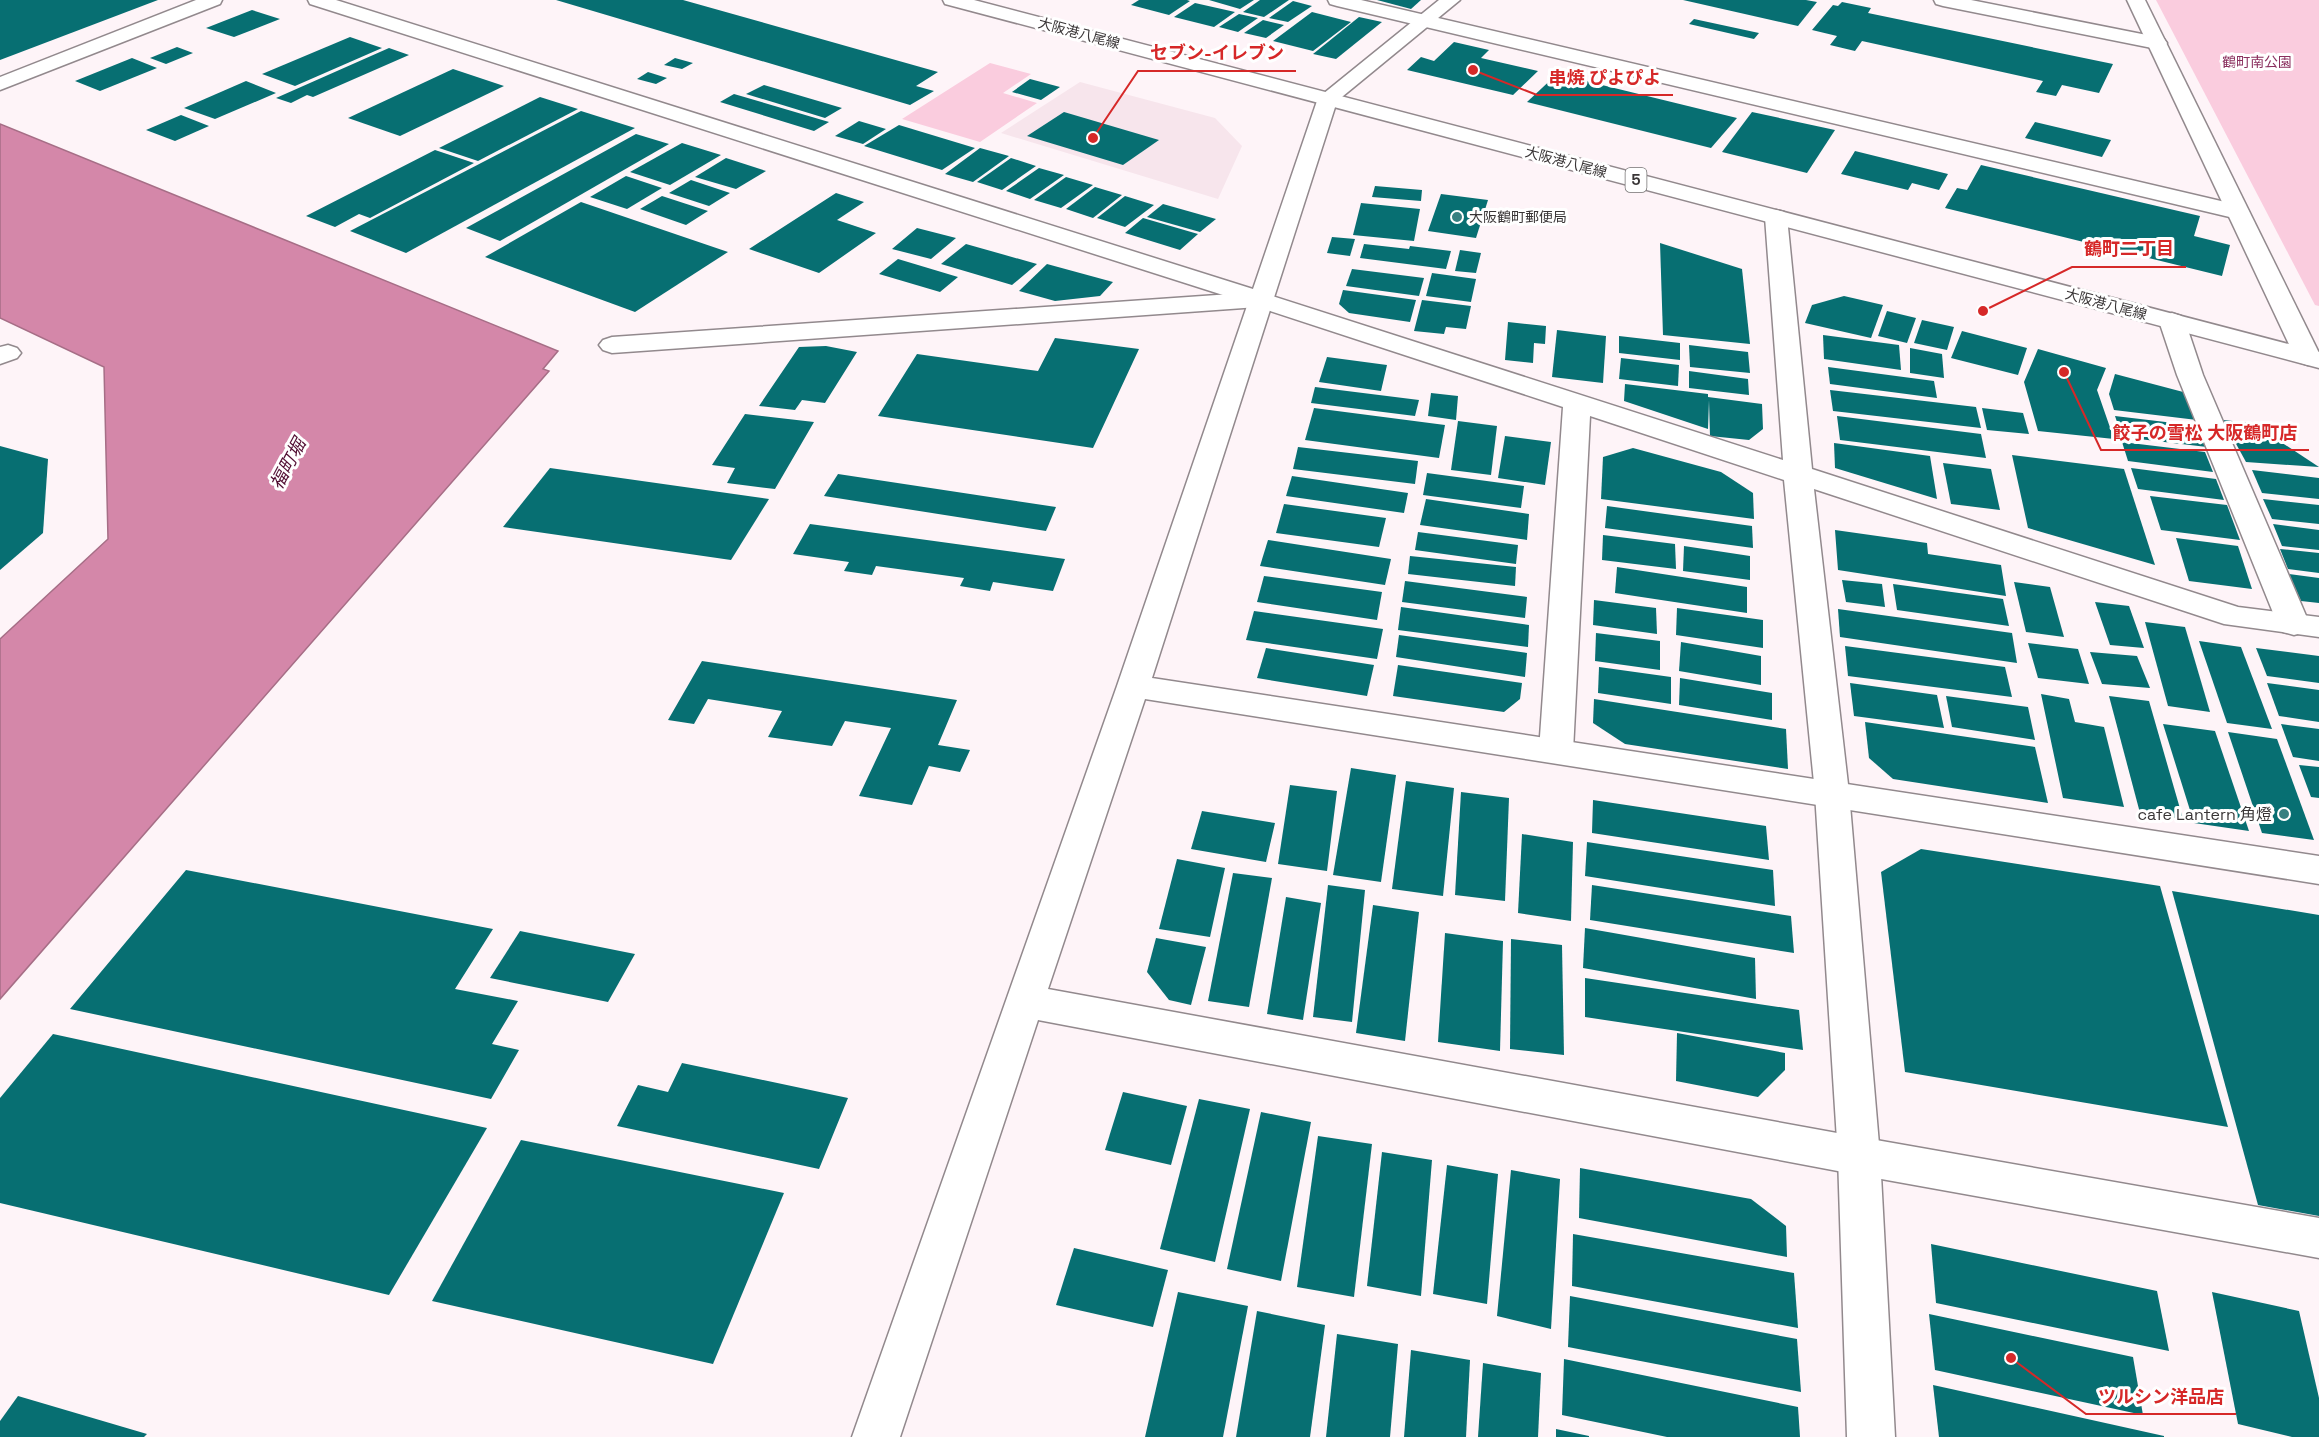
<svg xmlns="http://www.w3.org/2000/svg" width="2319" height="1437" font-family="'Space Grotesk','Noto Sans JP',sans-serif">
<rect width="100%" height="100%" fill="#fef4f8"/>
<path fill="#f7e5ec" d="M1080,82L1215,118L1242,146L1218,199L1001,133Z"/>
<g fill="#faccde">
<path d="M2156,0H2319V306L2315,305Z"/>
<path d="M990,63L1031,74L1003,93L1037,103L980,142L902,119Z"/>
</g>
<path fill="#d487a9" stroke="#a66e86" stroke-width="1.5" d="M0,124L558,351L543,369L549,371L0,999V639L108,539L104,367L0,318Z"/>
<g fill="#076f72">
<path d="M0,0H158L0,60Z"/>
<path d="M556,0H683L938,72L916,86L934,91L910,105Z"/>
<path d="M1139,0H1187L1190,1L1169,15L1131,5Z"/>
<path d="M1209,0H1254L1240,9Z"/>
<path d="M1260,0H1289L1264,17L1243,12Z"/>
<path d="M1377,0H1421L1411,9Z"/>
<path d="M1683,0H1806L1817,2L1798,26Z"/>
<path d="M1293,1L1312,6L1288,22L1269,18Z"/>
<path d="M1842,2L1871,8L1868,13L2113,64L2099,93L2062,85L2056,96L2036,92L2043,81L1862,41L1855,51L1830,45L1837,36L1812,30L1833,5L1838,6Z"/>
<path d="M1195,3L1235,12L1214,27L1174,17Z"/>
<path d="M252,10L280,19L234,37L206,28Z"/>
<path d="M1312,12L1351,22L1313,51L1273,41Z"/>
<path d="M1239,14L1258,18L1238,32L1219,27Z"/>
<path d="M1359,17L1382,22L1336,59L1313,54Z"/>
<path d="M1694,19L1759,33L1754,39L1689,24Z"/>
<path d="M1263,20L1284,25L1266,38L1244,33Z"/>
<path d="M350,37L382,48L295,86L262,74Z"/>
<path d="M1454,42L1489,50L1481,58L1538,71L1513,95L1407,70L1421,57L1434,61Z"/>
<path d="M177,47L193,53L166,64L150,58Z"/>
<path d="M389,48L409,55L313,97L307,95L291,103L276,98Z"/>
<path d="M132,58L157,68L100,91L75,81Z"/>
<path d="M675,58L693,63L682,69L664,65Z"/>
<path d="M453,69L504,86L400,136L348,118Z"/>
<path d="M648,72L667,78L656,84L637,79Z"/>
<path d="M1557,74L1737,118L1711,148L1527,102Z"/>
<path d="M1030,79L1060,87L1041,100L1012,92Z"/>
<path d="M246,81L276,93L215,119L184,108Z"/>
<path d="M764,85L842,108L825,118L746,94Z"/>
<path d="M734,94L829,122L814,131L720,102Z"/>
<path d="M540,97L578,109L478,161L439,148Z"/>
<path d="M581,111L635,128L406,253L350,231Z"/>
<path d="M1064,112L1159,140L1123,165L1027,136Z"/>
<path d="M1752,112L1835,130L1807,173L1722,152Z"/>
<path d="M181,115L209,126L175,141L146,130Z"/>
<path d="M859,121L886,129L863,144L835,136Z"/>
<path d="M2035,122L2111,140L2102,157L2025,138Z"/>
<path d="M899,125L975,148L942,170L864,146Z"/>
<path d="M636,134L669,144L500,241L466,228Z"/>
<path d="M682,143L721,155L670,185L630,172Z"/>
<path d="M980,148L1009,156L973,182L945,174Z"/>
<path d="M435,150L474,163L370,218L359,214L335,227L306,216Z"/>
<path d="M1855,151L1948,174L1939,190L1912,183L1908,190L1841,174Z"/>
<path d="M726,158L766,171L736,189L695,177Z"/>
<path d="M1011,158L1036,166L1002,190L977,182Z"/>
<path d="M1981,165L2200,216L2194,236L2230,245L2222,276L1945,208L1957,188L1967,190Z"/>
<path d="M1039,168L1064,175L1030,199L1006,191Z"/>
<path d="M626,176L662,188L627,209L590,197Z"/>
<path d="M1066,177L1093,185L1061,208L1034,200Z"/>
<path d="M691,180L730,193L709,206L669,193Z"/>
<path d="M1375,186L1422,190L1421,201L1372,197Z"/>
<path d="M1095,187L1122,195L1093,218L1066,209Z"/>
<path d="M836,193L864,202L837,220L876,233L819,273L749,249Z"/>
<path d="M1441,194L1488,200L1476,238L1428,231Z"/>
<path d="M662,196L708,211L686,225L640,209Z"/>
<path d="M1125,196L1154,205L1125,227L1097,218Z"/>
<path d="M581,202L728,252L635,312L485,257Z"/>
<path d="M1361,203L1420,209L1414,241L1353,235Z"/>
<path d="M1163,204L1216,219L1200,232L1147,217Z"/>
<path d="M1143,218L1198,234L1180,250L1125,233Z"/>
<path d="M917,228L956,238L931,259L892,249Z"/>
<path d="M1332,237L1355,239L1350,256L1327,253Z"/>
<path d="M1660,243L1742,269L1750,344L1663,335Z"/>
<path d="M966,244L1037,264L1012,285L941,264Z"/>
<path d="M1364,244L1409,249L1410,246L1451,251L1446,269L1360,258Z"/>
<path d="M1460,250L1481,253L1476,273L1455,271Z"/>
<path d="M898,259L958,277L940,292L879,274Z"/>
<path d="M1047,264L1113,282L1100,296L1055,301L1019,291Z"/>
<path d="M1352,269L1424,278L1419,296L1346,286Z"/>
<path d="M1432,273L1476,279L1471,302L1426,296Z"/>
<path d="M1343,290L1416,300L1410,322L1349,313L1339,304Z"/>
<path d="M1844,296L1883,305L1871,338L1805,323L1812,305Z"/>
<path d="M1422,300L1471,306L1466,329L1446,327L1444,334L1414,331Z"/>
<path d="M1887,311L1916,318L1907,343L1878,336Z"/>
<path d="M1922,320L1954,327L1947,350L1914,343Z"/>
<path d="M1508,322L1546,326L1545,344L1534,343L1533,363L1505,360Z"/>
<path d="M1557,330L1606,336L1603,383L1552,377Z"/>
<path d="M1962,331L2027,348L2018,375L1951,358Z"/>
<path d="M1823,335L1899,345L1901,370L1824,359Z"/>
<path d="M1619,336L1680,343V360L1619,353Z"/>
<path d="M1055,338L1139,349L1093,448L878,416L917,354L1038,371Z"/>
<path d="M1689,345L1748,352L1750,373L1690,367Z"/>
<path d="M826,346L857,352L825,403L802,400L795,410L759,406L799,347Z"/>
<path d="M1910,348L1942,354L1944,378L1910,373Z"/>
<path d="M2038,349L2106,368L2097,390L2114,439L2038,431L2024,382Z"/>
<path d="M1327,357L1387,365L1381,391L1319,382Z"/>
<path d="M1621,358L1679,365L1678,386L1619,379Z"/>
<path d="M1828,367L1934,381L1937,398L1830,384Z"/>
<path d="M1689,371L1748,379L1749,395L1689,388Z"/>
<path d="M2115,374L2187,393L2197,420L2114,410L2109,394Z"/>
<path d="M1625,384L1708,394V397L1762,404L1763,429L1749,440L1710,436L1709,400L1708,429L1624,401Z"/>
<path d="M1315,387L1419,400L1415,416L1311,403Z"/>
<path d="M1830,390L1976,407L1981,428L1833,411Z"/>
<path d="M1431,393L1458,396L1456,420L1428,416Z"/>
<path d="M1314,408L1445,425L1439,458L1305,440Z"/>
<path d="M1982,408L2023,413L2029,434L1987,430Z"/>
<path d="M745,414L814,422L775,489L727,483L735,468L712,465Z"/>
<path d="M1837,416L1981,434L1986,458L1840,440Z"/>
<path d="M2115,416L2199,426L2207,447L2122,437Z"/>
<path d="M2223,420L2252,423L2319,467L2246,462Z"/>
<path d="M1458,421L1497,426L1491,475L1451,470Z"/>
<path d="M1505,436L1551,442L1545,485L1498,478Z"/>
<path d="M2122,442L2205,452L2213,472L2128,461Z"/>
<path d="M1834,443L1930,456L1937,499L1835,468Z"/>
<path d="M0,446L48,459L43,533L0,570Z"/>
<path d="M1298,447L1418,461L1415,484L1293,469Z"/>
<path d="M1633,448L1721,472L1753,493L1754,519L1601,499L1603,457Z"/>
<path d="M2012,455L2124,469L2155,565L2028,528Z"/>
<path d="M1943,463L1991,469L2000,510L1951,504Z"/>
<path d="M550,468L769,499L731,560L503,527Z"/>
<path d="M2131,468L2216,479L2224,500L2138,489Z"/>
<path d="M2252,470L2319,478V499L2262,493Z"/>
<path d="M1427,473L1524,486L1521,508L1423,495Z"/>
<path d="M838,474L1056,507L1046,531L824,496Z"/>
<path d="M1292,476L1408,493L1404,513L1286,496Z"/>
<path d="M2150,496L2227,505L2240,540L2161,530Z"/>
<path d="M1426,499L1529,514L1527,540L1420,525Z"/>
<path d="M2263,499L2319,505V524L2272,519Z"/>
<path d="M1284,504L1386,518L1379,547L1276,533Z"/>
<path d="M1607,506L1752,526L1753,548L1605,528Z"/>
<path d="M810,524L1065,559L1053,591L993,582L990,591L960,586L964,578L876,566L872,575L844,571L849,562L793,554Z"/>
<path d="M2273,524L2319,530V550L2282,546Z"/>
<path d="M1835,530L1927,543L1928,554L2001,565L2006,596L1838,570Z"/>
<path d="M1418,532L1518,545L1516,564L1415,550Z"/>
<path d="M1603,535L1675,544L1676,569L1602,560Z"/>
<path d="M2176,538L2238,546L2252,589L2189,581Z"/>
<path d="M1268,540L1391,559L1385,585L1260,566Z"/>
<path d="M1684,546L1750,556V580L1683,571Z"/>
<path d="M2280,549L2319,553V573L2288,569Z"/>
<path d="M1410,556L1516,567L1515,586L1408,574Z"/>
<path d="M1617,567L1747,587V613L1615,593Z"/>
<path d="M2289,574L2319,578V603L2301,601Z"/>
<path d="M1264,576L1382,592L1377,620L1257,602Z"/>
<path d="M1842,580L1882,584L1885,607L1846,602Z"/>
<path d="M1405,581L1527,597L1525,618L1402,602Z"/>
<path d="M2014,582L2050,587L2064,637L2026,632Z"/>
<path d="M1893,584L2003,599L2009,626L1897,610Z"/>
<path d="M1594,600L1656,608L1657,634L1593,625Z"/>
<path d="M2095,602L2129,606L2144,648L2110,645Z"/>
<path d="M1401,607L1529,625L1528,647L1398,630Z"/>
<path d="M1677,608L1763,620V648L1676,635Z"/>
<path d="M1838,609L2012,633L2017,663L1840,637Z"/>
<path d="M1254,611L1383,629L1377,659L1246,640Z"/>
<path d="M2145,622L2185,627L2210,712L2168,706Z"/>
<path d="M1596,633L1660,641V670L1595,661Z"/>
<path d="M1399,635L1527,653L1525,677L1396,657Z"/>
<path d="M2199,641L2241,647L2272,729L2227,723Z"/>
<path d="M1681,642L1761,656V685L1679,671Z"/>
<path d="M2028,643L2078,649L2089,684L2038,678Z"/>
<path d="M1845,646L2005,667L2012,697L1848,676Z"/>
<path d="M1266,648L1374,665L1367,696L1257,678Z"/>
<path d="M2256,648L2319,656V683L2267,676Z"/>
<path d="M2090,652L2137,656L2150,688L2102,684Z"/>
<path d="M702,661L957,700L938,745L970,750L960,772L929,766L912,805L859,796L891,728L845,721L832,746L768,737L782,711L708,699L694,724L668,720Z"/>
<path d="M1398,665L1522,683L1520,699L1504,712L1393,696Z"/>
<path d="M1599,667L1671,677V704L1598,693Z"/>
<path d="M1680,678L1772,693V720L1679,705Z"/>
<path d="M1850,683L1937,695L1944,728L1854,716Z"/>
<path d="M2267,683L2319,690V722L2279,716Z"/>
<path d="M2041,694L2069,699L2075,722L2104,727L2124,807L2063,798Z"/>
<path d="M1946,696L2028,707L2035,740L1952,727Z"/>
<path d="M2109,696L2149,701L2183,819L2140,813Z"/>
<path d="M1594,699L1786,729L1788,769L1625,744L1593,723Z"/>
<path d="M1865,722L2035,747L2048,803L1893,779L1869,758Z"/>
<path d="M2163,724L2215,731L2249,831L2194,823Z"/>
<path d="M2281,724L2319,729V761L2293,757Z"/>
<path d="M2228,732L2277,739L2314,840L2262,833Z"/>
<path d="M2299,765L2319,767V798L2311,797Z"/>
<path d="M1351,768L1396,775L1381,882L1333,875Z"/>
<path d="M1406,781L1454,788L1443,896L1392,889Z"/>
<path d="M1290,785L1337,791L1327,871L1278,864Z"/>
<path d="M1461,792L1509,798L1505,901L1455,895Z"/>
<path d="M1593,800L1766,826L1769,860L1592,833Z"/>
<path d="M1202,811L1275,823L1266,862L1191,849Z"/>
<path d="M1522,834L1573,842L1571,921L1518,913Z"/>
<path d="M1587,842L1773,870L1775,906L1585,876Z"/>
<path d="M1921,849L2160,886L2228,1127L1905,1072L1881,872Z"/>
<path d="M1177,859L1225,868L1210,937L1159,929Z"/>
<path d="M186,870L493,929L455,989L518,1001L492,1044L519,1050L491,1099L70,1009Z"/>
<path d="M1233,873L1272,878L1249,1007L1208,1001Z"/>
<path d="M1328,885L1365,890L1352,1022L1313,1017Z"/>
<path d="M1592,885L1791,916L1794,953L1590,920Z"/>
<path d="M2172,891L2319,915V1216L2258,1205Z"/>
<path d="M1286,897L1321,903L1303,1020L1267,1014Z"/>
<path d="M1373,905L1419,912L1405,1041L1356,1033Z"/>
<path d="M1585,928L1755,958L1756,999L1583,968Z"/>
<path d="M520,931L635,954L608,1002L490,978Z"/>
<path d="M1445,933L1503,941L1500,1051L1438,1042Z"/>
<path d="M1156,938L1206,947L1191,1005L1169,1000L1147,972Z"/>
<path d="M1511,939L1562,945L1564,1055L1510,1049Z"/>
<path d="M1585,978L1799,1010L1803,1050L1585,1017Z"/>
<path d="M1677,1033L1785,1053V1070L1758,1097L1676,1081Z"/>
<path d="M53,1034L487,1128L389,1295L0,1203V1098Z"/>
<path d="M682,1063L848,1098L819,1169L617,1126L638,1085L668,1092Z"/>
<path d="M1123,1092L1187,1106L1171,1165L1105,1150Z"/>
<path d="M1199,1099L1250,1109L1215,1262L1160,1249Z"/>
<path d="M1261,1112L1311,1122L1281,1281L1227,1269Z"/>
<path d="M1318,1136L1372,1144L1354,1297L1297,1287Z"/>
<path d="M521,1140L784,1193L713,1364L432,1301Z"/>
<path d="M1382,1152L1432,1160L1421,1296L1367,1286Z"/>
<path d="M1447,1165L1498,1174L1487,1304L1433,1294Z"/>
<path d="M1580,1168L1751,1199L1786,1226L1787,1257L1579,1218Z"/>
<path d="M1511,1170L1560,1179L1551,1329L1497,1316Z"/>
<path d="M1573,1234L1794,1273L1798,1328L1572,1286Z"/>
<path d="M1931,1244L2157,1291L2169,1351L1936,1303Z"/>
<path d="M1074,1248L1168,1270L1153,1327L1056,1305Z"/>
<path d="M1178,1292L1248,1306L1223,1437H1145Z"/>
<path d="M2212,1292L2299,1311L2319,1398V1437H2292L2238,1424Z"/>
<path d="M1570,1296L1797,1339L1801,1392L1568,1347Z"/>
<path d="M1257,1311L1325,1325L1310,1437H1236Z"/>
<path d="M1929,1314L2133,1357L2143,1415L1935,1370Z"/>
<path d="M1337,1334L1398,1344L1390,1437H1326Z"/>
<path d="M1411,1350L1470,1360L1466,1437H1404Z"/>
<path d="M1564,1359L1798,1407L1800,1437H1667L1562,1415Z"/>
<path d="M1483,1363L1541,1373L1538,1437H1478Z"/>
<path d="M1933,1385L2164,1436V1437H1939Z"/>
<path d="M18,1396L147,1434L144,1437H0V1421Z"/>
<path d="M1556,1429L1589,1436V1437H1556Z"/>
</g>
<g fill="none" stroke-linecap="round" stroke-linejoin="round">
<defs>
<g id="service">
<path d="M1934,0H1971L2157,37L2164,39L2167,43L2164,47L2157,49L1943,6L1936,4Z"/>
<path d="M2172,313L2181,316L2185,321L2203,375L2310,625L2305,632L2294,635L2283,632L2278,625L2177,375L2159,321L2163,316Z"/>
</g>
<g id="minor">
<path d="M1328,0H1361L2238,205L2246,207L2249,212L2246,217L2238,219L1337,6L1330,4Z"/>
<path d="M1776,210L1784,212L1787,217L1812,469L2238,607L2319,617V637L2224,624L1814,489L1849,793L1880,1156L1895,1437H1847L1838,1156L1815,793L1784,480L1590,416L1573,751L1568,760L1556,763L1544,760L1539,751L1563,407L1258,307L612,353L603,350L599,345L603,340L612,337L1260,292L1783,460L1765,217L1768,212Z"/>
<path d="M8,345L17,348L21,353L17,358L0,364V347Z"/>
</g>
<g id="tertiary">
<path d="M196,0H222L220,4L0,90V77Z"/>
<path d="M308,0H336L1253,289L1318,98L1439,0H1460L1337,101L1152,678L2319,856V884L1145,699L1048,989L1859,1137L2319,1218V1258L1859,1175L1038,1020L900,1437H852L1117,686L1248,303L310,4Z"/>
<path d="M2127,0H2145L2319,353L2317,362L2308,365L2299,362L2295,357Z"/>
</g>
<path id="primary" d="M943,0H974L2319,352V368L945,4Z"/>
</defs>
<use href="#service" stroke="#92898d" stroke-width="3"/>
<use href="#minor" stroke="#92898d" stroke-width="3"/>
<use href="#tertiary" stroke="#92898d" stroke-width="3"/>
<use href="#primary" stroke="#92898d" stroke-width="3"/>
<use href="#service" fill="#fff" fill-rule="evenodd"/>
<use href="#minor" fill="#fff" fill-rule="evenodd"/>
<use href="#tertiary" fill="#fff" fill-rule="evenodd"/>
<use href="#primary" fill="#fff" fill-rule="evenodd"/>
</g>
<g fill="#378081" stroke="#fff" stroke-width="2">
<circle cx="1457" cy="217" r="6"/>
<circle cx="2284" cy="814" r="6"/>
</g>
<g text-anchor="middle" stroke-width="6" stroke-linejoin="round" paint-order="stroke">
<g font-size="14" fill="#393536" stroke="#fff">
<text transform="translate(1079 33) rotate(15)" y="5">大阪港八尾線</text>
<text transform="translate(1566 162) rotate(15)" y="5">大阪港八尾線</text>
<text transform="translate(2106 304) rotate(15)" y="5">大阪港八尾線</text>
</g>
<g font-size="14" fill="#8a2f5e" stroke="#fff">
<text x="2257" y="67">鶴町南公園</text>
</g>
<g font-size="14" fill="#393536" stroke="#fff" text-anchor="start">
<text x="1469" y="222">大阪鶴町郵便局</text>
</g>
<rect fill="#fff" stroke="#747272" stroke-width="1.5" x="1625.5" y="168" width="21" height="24" rx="4.5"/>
<g font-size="15" font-weight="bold" fill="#393536">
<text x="1636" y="185">5</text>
</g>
<g font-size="16" fill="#393536" stroke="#fff" text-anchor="end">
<text x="2272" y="820">cafe Lantern 角燈</text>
</g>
<g font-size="18" font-style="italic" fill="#520e33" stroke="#fff">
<text transform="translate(288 464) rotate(-62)" y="6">福町堀</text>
</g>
</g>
<path fill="none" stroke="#d62828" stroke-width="2" d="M1093 138L1138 71H1296M1473 70L1537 95H1673M1983 311L2072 267H2186M2064 372L2101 450H2309M2011 1358L2086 1414H2236"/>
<g fill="#d62828" stroke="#fff" stroke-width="2">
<circle cx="1093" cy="138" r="6"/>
<circle cx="1473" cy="70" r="6"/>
<circle cx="1983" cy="311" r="6"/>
<circle cx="2064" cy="372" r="6"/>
<circle cx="2011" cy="1358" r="6"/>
</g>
<g font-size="18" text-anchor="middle" font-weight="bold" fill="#d62828" stroke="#fff" stroke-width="6" stroke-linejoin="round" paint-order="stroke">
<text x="1217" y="59">セブン-イレブン</text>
<text x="1605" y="84">串焼 ぴよぴよ</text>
<text x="2129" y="255">鶴町二丁目</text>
<text x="2205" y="439">餃子の雪松 大阪鶴町店</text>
<text x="2161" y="1403">ツルシン洋品店</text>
</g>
</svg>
